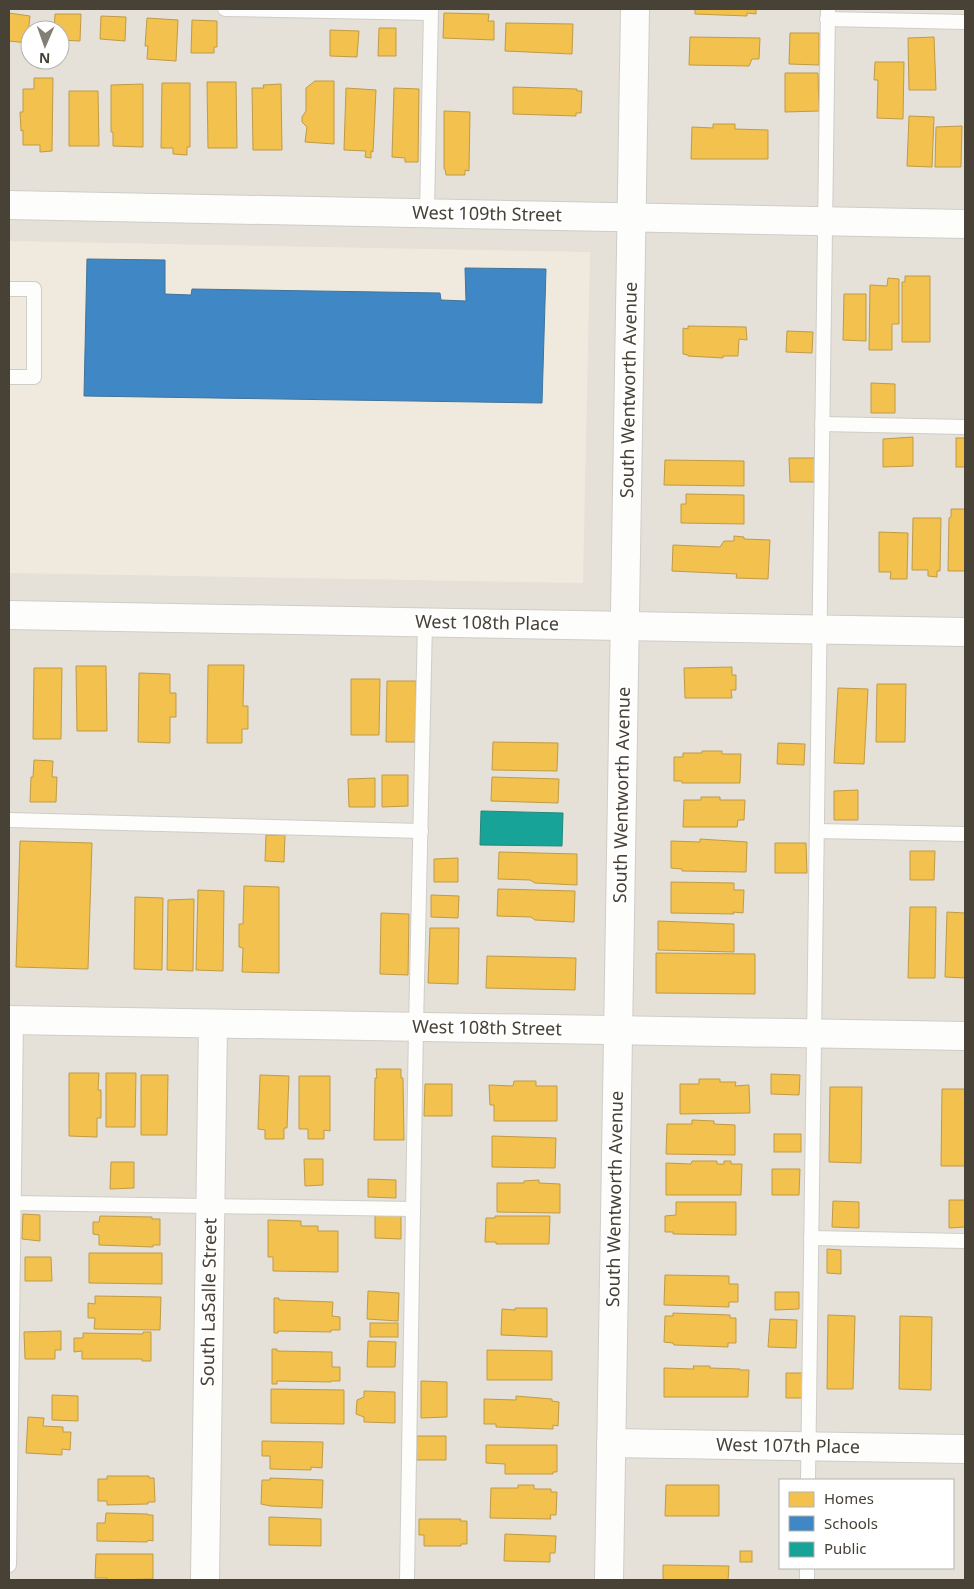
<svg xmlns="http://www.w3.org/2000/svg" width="974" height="1589" font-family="'Noto Sans',sans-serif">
<rect width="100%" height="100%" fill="#f1efeb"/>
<path fill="#e5e1d8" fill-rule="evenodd" d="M9,9H965V1580H9ZM30,30H60V60H30ZM780,1480H953V1568H780Z"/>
<path fill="#efeadd" d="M9,241L590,252L583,583L9,573Z"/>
<g fill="#f2c14e" stroke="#bf9b47">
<path d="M695,9H756V14L747,13V16L695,14Z"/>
<path d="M9,13L30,16L27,43L9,41Z"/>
<path d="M444,13L489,14L488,21H494V40L443,38Z"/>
<path d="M55,14H81L80,41L60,40V30H54Z"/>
<path d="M101,16L126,17L125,41L100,39Z"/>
<path d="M147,18L178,20L176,61L147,59L148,46H145Z"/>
<path d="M192,20L217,21V47H214V53H191Z"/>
<path d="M506,23L573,24L572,54L505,51Z"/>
<path d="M379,28H396V56H378Z"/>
<path d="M330,30L359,31L357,57L330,56Z"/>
<path d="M790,33H819V65L789,64Z"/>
<path d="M690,37L760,38L759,59H752L749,66L689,65Z"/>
<path d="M934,37L936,90H909L908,38Z"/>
<path d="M875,62H904L903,119L877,118L878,80H874Z"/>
<path d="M785,73H818L819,111L785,112Z"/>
<path d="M34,78H53L52,151L40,152V145H23V130L21,131L20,112H23V89H34Z"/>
<path d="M315,81H334V144L305,142L307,127L302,122V117L306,111V88Z"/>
<path d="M207,82H236L237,148H208Z"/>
<path d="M162,83H190V147H187V155L173,154V148H161Z"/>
<path d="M143,84V147L113,146V132H111V85Z"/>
<path d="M281,84L282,150H253L252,88H264L263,85Z"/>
<path d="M513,87L577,89V91H582L581,113H576V116L513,114Z"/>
<path d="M346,88L376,90L373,152L371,151V158L365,157L366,151L344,150Z"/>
<path d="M394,88L419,89L418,162H405V158L392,157Z"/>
<path d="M69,91H98L99,146H69Z"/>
<path d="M444,111L470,112L469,171L465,170V175H446L445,169H444Z"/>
<path d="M909,116L934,117L932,167L907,166Z"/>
<path d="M713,124H735V129L768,130V159H691L692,127L713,128Z"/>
<path d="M962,126L961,167H935L936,127Z"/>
<path d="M905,276H930V342H902V282H905Z"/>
<path d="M888,278L899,279V324H892V350H869L870,285L887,286Z"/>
<path d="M844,294H866V341L843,340Z"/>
<path d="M688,326L746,327L747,340L739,339L738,356H723V358L688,356V355L683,354V328L688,329Z"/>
<path d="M787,331L813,332L812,353L786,352Z"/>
<path d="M871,383L895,384V413H871Z"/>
<path d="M913,437V466L883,467V439Z"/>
<rect x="956" y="438" width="9" height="29"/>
<path d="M789,458H815V482H790Z"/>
<path d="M665,460L744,461V486L664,485Z"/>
<path d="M686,494L744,495V524L681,523V504H686Z"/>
<path d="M951,509H965V571H948L949,518L951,517Z"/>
<path d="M913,518H941L940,571H937V577L928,576V570H912Z"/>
<path d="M879,532L908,533L907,579H890L891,572H879Z"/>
<path d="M734,536L744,537V539L770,540L768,579L736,578L737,574L672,571L673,545L720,547L724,541H734Z"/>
<path d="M208,665H244L243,706H248V729H242V743H207Z"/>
<path d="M76,666H106L107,731H77Z"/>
<path d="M732,667V675H736V690H731L732,698H685L684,668Z"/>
<path d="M34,668H62L61,739H33Z"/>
<path d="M139,673L170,674V693H176V717H170V743L138,742Z"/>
<path d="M351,679H380L379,735H351Z"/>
<path d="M387,681H416L415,742H386Z"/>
<path d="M877,684H906L905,742H876Z"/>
<path d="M838,688L868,689L864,764L834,763Z"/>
<path d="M493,742L558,743L557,771L492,770Z"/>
<path d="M778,743L805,744L804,765L777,764Z"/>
<path d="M702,751H722V754H741L740,783H682V781H674V757H683V753H702Z"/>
<path d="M34,760L53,761L52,777H57L56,802H30L31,777H33Z"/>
<path d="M382,775H408V806L382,807Z"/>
<path d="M492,777L559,779L558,803L491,801Z"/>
<path d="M375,778V807H349L348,779Z"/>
<path d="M858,790V820H834V791Z"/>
<path d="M701,797H720V800H745L744,820H738L737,827H683L684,800H701Z"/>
<path d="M266,835H285L284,862L265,861Z"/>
<path d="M700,839L747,842L746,872L682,871V869L671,868V841L700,842Z"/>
<path d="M20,841L92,843L88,969L16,967Z"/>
<path d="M775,843H806L807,873H775Z"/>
<path d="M910,851H935L934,880H910Z"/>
<path d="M499,852L577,854V885L535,883L530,880L498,879Z"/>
<path d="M458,858V882H434V859Z"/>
<path d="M671,882L734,883V890H744L743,913L733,912L734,914L671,913Z"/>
<path d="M244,886L279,887V973L242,972L243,948L239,947V924H243Z"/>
<path d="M498,889L575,891L574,922L535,920L531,917L497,916Z"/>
<path d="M198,890L224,891L223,971L196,970Z"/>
<path d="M431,895L459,896L458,918L431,917Z"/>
<path d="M135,897L163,898L162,970L134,969Z"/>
<path d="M194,899L193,971L167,970L168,900Z"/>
<path d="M910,907H936L935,978H908Z"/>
<path d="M947,912L965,913V978L945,977Z"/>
<path d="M381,913L409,914L408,975L380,974Z"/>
<path d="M658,921L734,924V952L658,950Z"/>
<path d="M430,928H459L458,984L428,983Z"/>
<path d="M656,953L755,954V994L656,993Z"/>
<path d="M487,956L576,958L575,990L486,988Z"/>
<path d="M376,1069H401V1078H403L404,1140H374L375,1078H377Z"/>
<path d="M69,1073H99L98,1090H101V1118H97V1137L69,1136Z"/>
<path d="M106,1073H136L135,1127H106Z"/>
<path d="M771,1074L800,1075L799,1095L771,1094Z"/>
<path d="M141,1075H168L167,1135H141Z"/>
<path d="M260,1075L289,1076L287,1128H284V1139H265V1130L258,1129Z"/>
<path d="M299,1076H330V1131L324,1130V1139H308V1129H299Z"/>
<path d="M699,1079H720V1082H736L735,1086L749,1085L750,1113L680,1114V1084H699Z"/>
<path d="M514,1081H536V1086H557V1121H494V1105H490L489,1085L513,1086Z"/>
<path d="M425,1084H452V1116H424Z"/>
<path d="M830,1087H862L861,1163L829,1162Z"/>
<path d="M942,1089H965V1166H941Z"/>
<path d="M692,1120L714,1121V1124L735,1125V1155L666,1154L667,1124H692Z"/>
<rect x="774" y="1134" width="27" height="18"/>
<path d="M492,1136L556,1138L555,1168L492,1167Z"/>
<path d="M304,1159H323V1185L305,1186Z"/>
<path d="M692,1161H717V1164H724V1161H731V1164H742L741,1195H666V1163L691,1164Z"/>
<path d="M111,1162H134V1188L110,1189Z"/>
<path d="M772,1169H800L799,1195H772Z"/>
<path d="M368,1179L396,1180V1198L368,1197Z"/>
<path d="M539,1180V1183L560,1184V1213L497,1212V1183H524V1181Z"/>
<path d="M949,1200H965V1227L949,1228Z"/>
<path d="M833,1201L859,1202V1228L832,1227Z"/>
<path d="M676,1202H736V1235L673,1234V1232H665V1216L676,1215Z"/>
<path d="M401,1211V1239L375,1238V1212Z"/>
<path d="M23,1214L40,1215V1241L22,1239Z"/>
<path d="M100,1216L152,1217V1219H160V1245H153V1247L99,1245V1235L93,1234V1222H99Z"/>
<path d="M495,1216H550L549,1244H496V1242H485L486,1218H495Z"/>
<path d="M268,1220L301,1221V1226H318V1231H338V1272L273,1271V1257H268Z"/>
<path d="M827,1249L841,1250V1274L827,1273Z"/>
<path d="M89,1253H162V1284L89,1283Z"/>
<path d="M25,1257H51L52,1281H25Z"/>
<path d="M665,1275L729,1276V1284H738V1302H729V1307L664,1305Z"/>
<path d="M368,1291L399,1293L398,1321L367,1319Z"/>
<path d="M775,1292H799V1309L775,1310Z"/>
<path d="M95,1296L161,1297L160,1330L94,1329L95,1318H88V1303L95,1304Z"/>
<path d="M274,1298H279V1300L333,1302L332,1316L340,1317V1330H331V1332L278,1331V1333H274Z"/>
<path d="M515,1308H547V1337L501,1335L502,1309L515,1310Z"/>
<path d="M673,1313L730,1315V1318H736V1343H728V1347L674,1345L673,1343L664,1342L665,1316H673Z"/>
<path d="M828,1315L855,1316L853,1389H827Z"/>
<path d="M900,1316L932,1317L931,1390L899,1389Z"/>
<path d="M770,1319L797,1320L796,1348L768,1347Z"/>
<rect x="370" y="1323" width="28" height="14"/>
<path d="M61,1331V1350H55V1359H25L24,1332Z"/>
<path d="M143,1332H151V1361H142V1359H82V1351L74,1352V1338H83V1333L143,1334Z"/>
<path d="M368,1341L396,1342L395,1367H367Z"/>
<path d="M272,1349H277V1351L332,1352V1367H340V1381H331V1382L277,1381V1384H272Z"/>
<path d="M487,1350L552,1351V1380H487Z"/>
<path d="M693,1366H710V1368L740,1369V1370H749L748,1397H664V1368L694,1369Z"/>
<path d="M786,1373H802L803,1398H786Z"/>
<path d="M421,1381L447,1382V1417L421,1418Z"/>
<path d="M271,1389L344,1390V1424L271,1423Z"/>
<path d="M364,1391L395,1392V1423L364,1422V1417L356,1414L357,1400L364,1397Z"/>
<path d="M52,1395L78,1396V1421L52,1420Z"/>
<path d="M516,1396L552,1399V1401L559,1402L558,1426L553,1425V1429L496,1427V1424H484V1399L516,1400Z"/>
<path d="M28,1417L44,1418L43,1426L63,1427V1432H71L70,1450L62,1449V1455L26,1453Z"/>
<path d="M417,1436H446V1460H416Z"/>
<path d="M262,1441L323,1442L322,1468L311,1467V1470L270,1469V1456H262Z"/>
<path d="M486,1445H557V1472H553V1474H505V1464L486,1463Z"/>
<path d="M107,1476H149V1478H154L155,1502H148V1504L107,1505V1501H98V1479H107Z"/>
<path d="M270,1478L323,1480L322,1508L271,1506L261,1504L262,1480H270Z"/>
<path d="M518,1485H534V1489H551V1492H557L556,1515H550L551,1519L490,1518L491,1488H518Z"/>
<path d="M666,1485H719V1516H665Z"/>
<path d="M106,1513L148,1514V1515H153V1541L148,1540L147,1542L97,1541V1523H105Z"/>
<path d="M269,1517L321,1519V1546L269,1545Z"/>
<path d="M419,1519H461L460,1521H467V1544H461V1546H424V1535H419Z"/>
<path d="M505,1534L556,1536L555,1553H550V1562L504,1561Z"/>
<rect x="740" y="1551" width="12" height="11"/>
<path d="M96,1554H153V1579L107,1580V1578H95Z"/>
<path d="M663,1565L729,1566L728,1580H663Z"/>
</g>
<path fill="#3f88c5" stroke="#41739a" d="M87,259L165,260V294L191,295L192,289L440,293L441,300L466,301L465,268L546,269L542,403L84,396Z"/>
<path fill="#17a398" stroke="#25867b" d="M481,811L563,813L562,846L480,845Z"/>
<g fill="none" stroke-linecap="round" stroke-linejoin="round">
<defs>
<g id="service">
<path d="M225,9L430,13"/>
<path d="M827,19L965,22"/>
<path d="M427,213L431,9"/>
<path d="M9,289H34V377H9"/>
<path d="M822,424L965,427"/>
<path d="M9,820L421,831"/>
<path d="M817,831L965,834"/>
<path d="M13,1203L413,1209"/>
<path d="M811,1238L965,1241"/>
<path d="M808,1480L828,9"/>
<path d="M9,1565L16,1020"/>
<path d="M407,1580L416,1027L425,622"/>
<path d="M807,1580V1568"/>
</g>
<g id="minor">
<path d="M9,205L965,224"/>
<path d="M9,615L965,632"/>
<path d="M9,1020L965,1036"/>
<path d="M611,1443L965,1449"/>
<path d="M205,1580L213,1024"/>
</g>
<path id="tertiary" d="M609,1580L635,9"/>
</defs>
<use href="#service" stroke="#cfcdc8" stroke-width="16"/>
<use href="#minor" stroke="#cfcdc8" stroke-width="30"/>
<use href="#tertiary" stroke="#cfcdc8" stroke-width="30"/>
<use href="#service" stroke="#fdfdfc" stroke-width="14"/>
<use href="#minor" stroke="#fdfdfc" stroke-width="28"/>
<use href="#tertiary" stroke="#fdfdfc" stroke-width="28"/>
</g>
<g text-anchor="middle" stroke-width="5" stroke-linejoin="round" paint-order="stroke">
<g font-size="18" fill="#474136" stroke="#fff">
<text transform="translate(487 214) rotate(1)" y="6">West 109th Street</text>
<text transform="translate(629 390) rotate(-89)" y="6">South Wentworth Avenue</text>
<text transform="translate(487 623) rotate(1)" y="6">West 108th Place</text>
<text transform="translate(622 795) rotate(-89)" y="6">South Wentworth Avenue</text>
<text transform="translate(487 1028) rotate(1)" y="6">West 108th Street</text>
<text transform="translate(615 1199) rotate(-89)" y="6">South Wentworth Avenue</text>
<text transform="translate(209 1302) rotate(-89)" y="6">South LaSalle Street</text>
<text transform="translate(788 1446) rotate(1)" y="6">West 107th Place</text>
</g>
</g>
<rect width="974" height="1589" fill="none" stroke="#474136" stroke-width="20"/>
<rect x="779" y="1479" width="175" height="90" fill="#ffffff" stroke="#b5b3af"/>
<rect x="789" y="1492" width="25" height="15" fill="#f2c14e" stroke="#b5b3af"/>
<text x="824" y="1504" font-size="15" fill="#474136">Homes</text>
<rect x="789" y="1516" width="25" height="15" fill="#3f88c5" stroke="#b5b3af"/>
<text x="824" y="1529" font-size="15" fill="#474136">Schools</text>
<rect x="789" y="1542" width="25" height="15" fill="#17a398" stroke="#b5b3af"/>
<text x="824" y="1554" font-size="15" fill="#474136">Public</text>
<g transform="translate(45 45) rotate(182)"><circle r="24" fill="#ffffff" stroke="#b5b3af"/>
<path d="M0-4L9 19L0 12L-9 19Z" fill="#827e75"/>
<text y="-8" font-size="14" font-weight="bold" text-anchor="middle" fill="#474136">N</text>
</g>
</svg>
